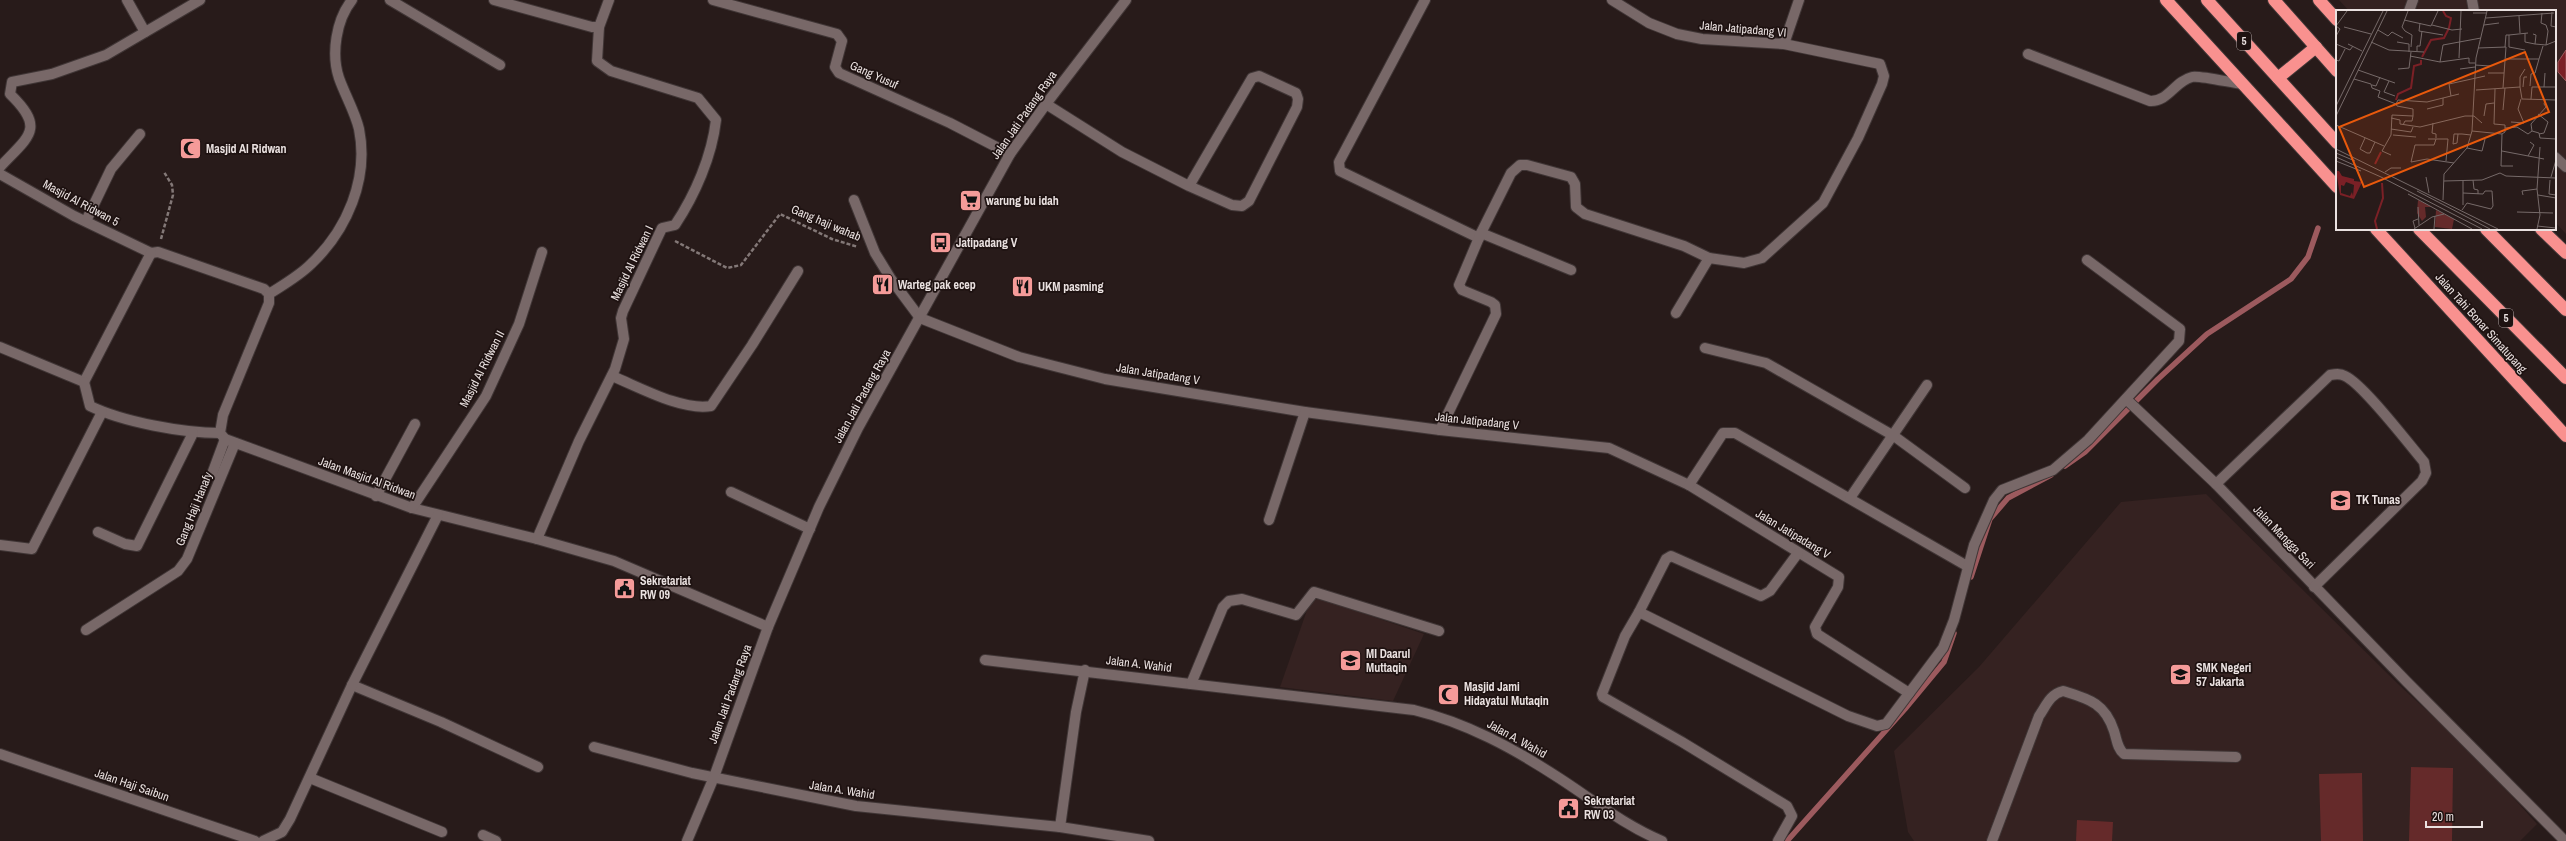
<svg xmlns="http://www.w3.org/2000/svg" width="2566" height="841" font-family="'Archivo Narrow',sans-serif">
<rect width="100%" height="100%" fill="#281b1a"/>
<g fill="#352221">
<path d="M2339,0H2566V234L2555,222V11H2349Z"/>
<path d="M2206,494L2398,684L2475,755L2537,824L2520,841H1914L1908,832L1894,751L1979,667L2121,502Z"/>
<path d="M1312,596L1424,634L1393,701L1280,687Z"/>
</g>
<g fill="#652a2a">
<path d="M2411,767L2453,768L2452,841H2409Z"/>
<path d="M2362,773L2363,841H2321L2319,774Z"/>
<path d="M2077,820L2113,822L2112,841H2076Z"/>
</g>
<path fill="#7b2026" stroke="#9c5a5e" d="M2566,50V81L2558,72V62Z"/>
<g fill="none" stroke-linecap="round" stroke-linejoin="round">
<g stroke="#9c5a5e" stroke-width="5.5">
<path d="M2065,466L2085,452L2158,379L2207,334L2291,279L2308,257L2318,228"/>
<path d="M1971,577L1990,519L2008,498L2051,475"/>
<path d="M1787,841L1905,709L1944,662L1954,633"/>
</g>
<defs>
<g id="lane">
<path d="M2472,0L2474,11"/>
<path d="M2409,11L2413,0"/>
<path d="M2555,157L2566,167"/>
<path d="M1060,827L1149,841"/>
<path d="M1992,841L2039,716C2046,706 2050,694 2063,691C2089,699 2105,703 2114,731C2117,740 2117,748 2124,754L2236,757"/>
</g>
<g id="street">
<path d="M127,0L145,32"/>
<path d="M390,0L500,65"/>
<path d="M494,0L592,27H599"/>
<path d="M713,0L837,34L842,41L835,67L839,73L950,123L1010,154"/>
<path d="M1425,0L1339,162L1340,171L1479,238"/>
<path d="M1784,44L1799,0"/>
<path d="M2028,54L2150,101C2168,102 2175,81 2192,77C2199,75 2232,83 2242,84"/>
<path d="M1046,104L1122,152L1189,186L1232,205L1242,206L1249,201L1297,107L1298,99L1296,93L1259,76L1252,78L1189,186"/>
<path d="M0,167C29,136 46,129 10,94L12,82L52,74L106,55L200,0"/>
<path d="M0,174L74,216L151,253"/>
<path d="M854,200L875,253L891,279L920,318L1019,357L1105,379L1305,412L1440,430L1609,448L1689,485L1839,577L1838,587L1815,627L1817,634L1909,693"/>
<path d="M86,221L111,169L140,134"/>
<path d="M1481,233L1511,173L1520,165H1527L1571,177L1575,184L1576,207L1585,214L1684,246L1709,258L1744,263L1762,258L1823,203L1858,138L1882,84L1884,76L1880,64L1784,44L1702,39L1677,34L1649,23L1612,0"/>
<path d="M151,253L158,252L264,289L269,294V303L223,415L220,433L225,439L412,508L537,539L614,561L768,627"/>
<path d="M269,294C283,285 299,276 311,264C347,230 369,179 359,129C355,112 345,95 339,78C331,54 336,20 352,0"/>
<path d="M1676,313L1709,258"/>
<path d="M0,347L84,382L151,253"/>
<path d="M1705,348L1766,363L1894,436L1965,488"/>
<path d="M612,376C639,387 682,411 711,406L752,345L798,271"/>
<path d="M84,382L90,406C123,422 183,433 220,433"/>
<path d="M2126,399L2216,484L2407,682L2565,841"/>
<path d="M1440,430L1496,314L1495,305L1491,302L1462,290L1459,285L1481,233L1571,270"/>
<path d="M212,474L225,439"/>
<path d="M2216,484L2330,375C2335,374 2340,373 2345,376C2363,384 2408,443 2424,462L2426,473L2422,481L2314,587"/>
<path d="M1689,485L1723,433H1735L1967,566"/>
<path d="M731,492L810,529"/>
<path d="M376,496L415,424"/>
<path d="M1850,498L1927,385"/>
<path d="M412,508L486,396L519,324L542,252"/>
<path d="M1269,520L1305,412"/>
<path d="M98,532L125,544L137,546L193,433"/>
<path d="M537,539L579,441L615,369L624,339L621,318L623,311L662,228L675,225C695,195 712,156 716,120L698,98L611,71L597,61L599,27L609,0"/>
<path d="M0,545L32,549L102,412"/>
<path d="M1639,612L1666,559L1671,556L1761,596L1770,591L1798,553"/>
<path d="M86,630L178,571L187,559L235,443"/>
<path d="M985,660L1414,710C1467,723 1513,748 1559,778C1593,800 1624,825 1662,841"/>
<path d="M1191,684L1223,607L1229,601L1242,599L1296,615L1314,592L1439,631"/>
<path d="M352,685L441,722L538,767"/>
<path d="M594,747L692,773L856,806L1060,827L1076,712L1085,670"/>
<path d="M0,754L255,841"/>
<path d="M310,778L442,832"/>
<path d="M483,835L496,841"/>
<path d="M263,841L282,832L290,819L352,685L438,515"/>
<path d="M1778,841L1792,816L1787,806L1682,742L1603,697L1602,694L1625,636L1639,612L1848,716L1877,726L1886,724L1943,648L1954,620L1974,545L1994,500L2002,490L2053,470L2088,440L2179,341L2180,329L2087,260"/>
</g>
<path id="secondary" d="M687,841L714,777L768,627L819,507L858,428L1010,154L1046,104L1126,0"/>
<g id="highway">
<path d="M2166,0L2337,187"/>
<path d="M2207,0L2337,143"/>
<path d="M2274,0L2337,71"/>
<path d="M2319,0L2337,20"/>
<path d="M2278,78L2316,47"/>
<path d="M2376,229L2566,436"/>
<path d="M2419,229L2566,378"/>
<path d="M2486,229L2566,310"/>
<path d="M2541,229L2566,253"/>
</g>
</defs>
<use href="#lane" stroke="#403636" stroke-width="12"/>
<use href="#street" stroke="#403636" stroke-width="12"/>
<use href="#secondary" stroke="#403636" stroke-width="12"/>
<use href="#highway" stroke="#403636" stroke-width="14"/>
<g stroke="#837877" stroke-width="2.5" stroke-dasharray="4 2" stroke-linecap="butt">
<path d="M161,239L173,195L172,185L164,172"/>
<path d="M675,241L727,268L741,265L780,214L832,239L858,247"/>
</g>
<use href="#lane" stroke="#786868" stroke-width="10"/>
<use href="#street" stroke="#786868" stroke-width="10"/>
<use href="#secondary" stroke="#786868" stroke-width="10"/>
<use href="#highway" stroke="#f9918f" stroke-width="12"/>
</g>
<defs>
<symbol id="mosque-square" viewBox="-11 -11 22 22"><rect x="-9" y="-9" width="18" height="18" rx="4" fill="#f59b99" stroke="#1e1211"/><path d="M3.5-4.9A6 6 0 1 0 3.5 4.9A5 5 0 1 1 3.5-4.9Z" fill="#111"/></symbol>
<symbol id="supermarket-square" viewBox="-11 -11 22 22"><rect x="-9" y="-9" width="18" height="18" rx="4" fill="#f59b99" stroke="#1e1211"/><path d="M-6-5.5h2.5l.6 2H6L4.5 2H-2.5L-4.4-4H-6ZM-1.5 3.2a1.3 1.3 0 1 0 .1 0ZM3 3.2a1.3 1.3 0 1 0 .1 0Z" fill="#111"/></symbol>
<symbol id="bus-square" viewBox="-11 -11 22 22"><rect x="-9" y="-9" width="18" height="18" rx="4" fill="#f59b99" stroke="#1e1211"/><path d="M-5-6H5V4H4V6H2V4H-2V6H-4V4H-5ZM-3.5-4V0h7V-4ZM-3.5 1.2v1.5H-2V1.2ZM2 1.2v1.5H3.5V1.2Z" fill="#111"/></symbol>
<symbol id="restaurant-square" viewBox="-11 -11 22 22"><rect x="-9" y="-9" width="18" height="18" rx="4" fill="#f59b99" stroke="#1e1211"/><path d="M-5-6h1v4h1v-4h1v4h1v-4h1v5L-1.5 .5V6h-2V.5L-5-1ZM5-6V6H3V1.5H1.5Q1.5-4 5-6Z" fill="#111"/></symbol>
<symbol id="school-square" viewBox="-11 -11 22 22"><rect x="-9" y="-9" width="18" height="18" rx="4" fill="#f59b99" stroke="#1e1211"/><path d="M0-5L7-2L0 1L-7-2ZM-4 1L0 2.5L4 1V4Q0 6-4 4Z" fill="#111"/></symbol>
<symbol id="civic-square" viewBox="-11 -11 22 22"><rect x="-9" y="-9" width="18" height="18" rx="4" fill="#f59b99" stroke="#1e1211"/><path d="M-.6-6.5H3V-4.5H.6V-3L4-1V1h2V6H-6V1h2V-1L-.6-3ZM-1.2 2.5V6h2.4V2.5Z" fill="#111"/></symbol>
</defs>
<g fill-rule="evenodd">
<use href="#mosque-square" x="178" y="136" width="25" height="25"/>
<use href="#supermarket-square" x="958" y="188" width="25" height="25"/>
<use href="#bus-square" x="928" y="230" width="25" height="25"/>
<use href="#restaurant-square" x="870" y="272" width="25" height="25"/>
<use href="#restaurant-square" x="1010" y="274" width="25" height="25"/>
<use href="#school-square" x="2328" y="488" width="25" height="25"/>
<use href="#civic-square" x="612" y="576" width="25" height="25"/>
<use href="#school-square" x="1338" y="648" width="25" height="25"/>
<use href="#school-square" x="2168" y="662" width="25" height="25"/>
<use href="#mosque-square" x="1436" y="682" width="25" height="25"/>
<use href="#civic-square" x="1556" y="796" width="25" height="25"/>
</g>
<g text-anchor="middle" stroke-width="3.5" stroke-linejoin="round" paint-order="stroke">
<g fill="#1e1211" stroke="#ada3a2" stroke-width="1">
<rect x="2237" y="32" width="14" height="18" rx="3"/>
<rect x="2499" y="309" width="14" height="18" rx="3"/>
</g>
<g font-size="11" font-weight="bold" fill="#eae1e0">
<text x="2244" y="45">5</text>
<text x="2506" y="322">5</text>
</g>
<g font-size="12" fill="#eae1e0" stroke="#1e1211">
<text transform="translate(1743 29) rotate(5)" y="4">Jalan Jatipadang VI</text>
<text transform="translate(874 75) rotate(24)" y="4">Gang Yusuf</text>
<text transform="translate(1024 115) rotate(-55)" y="4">Jalan Jati Padang Raya</text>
<text transform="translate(81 203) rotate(28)" y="4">Masjid Al Ridwan 5</text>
<text transform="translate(826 223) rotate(23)" y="4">Gang haji wahab</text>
<text transform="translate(632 263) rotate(-64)" y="4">Masjid Al Ridwan I</text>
<text transform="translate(2481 323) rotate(48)" y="4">Jalan Tahi Bonar Simatupang</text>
<text transform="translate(482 369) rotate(-63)" y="4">Masjid Al Ridwan II</text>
<text transform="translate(1158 374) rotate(9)" y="4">Jalan Jatipadang V</text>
<text transform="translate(862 396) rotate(-61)" y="4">Jalan Jati Padang Raya</text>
<text transform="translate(1477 421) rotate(6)" y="4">Jalan Jatipadang V</text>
<text transform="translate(367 478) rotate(20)" y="4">Jalan Masjid Al Ridwan</text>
<text transform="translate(194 509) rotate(-68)" y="4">Gang Haji Hanafy</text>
<text transform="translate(1793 534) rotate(31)" y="4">Jalan Jatipadang V</text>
<text transform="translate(2284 537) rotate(46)" y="4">Jalan Mangga Sari</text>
<text transform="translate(1139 664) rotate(7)" y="4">Jalan A. Wahid</text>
<text transform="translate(730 694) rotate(-70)" y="4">Jalan Jati Padang Raya</text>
<text transform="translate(1517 739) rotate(29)" y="4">Jalan A. Wahid</text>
<text transform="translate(132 785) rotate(19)" y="4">Jalan Haji Saibun</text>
<text transform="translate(842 790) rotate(9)" y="4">Jalan A. Wahid</text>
</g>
<g font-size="12" font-weight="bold" fill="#eae1e0" stroke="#1e1211" text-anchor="start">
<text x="206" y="153">Masjid Al Ridwan</text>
<text x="986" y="205">warung bu idah</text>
<text x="956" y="247">Jatipadang V</text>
<text x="898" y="289">Warteg pak ecep</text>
<text x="1038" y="291">UKM pasming</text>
<text x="2356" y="504">TK Tunas</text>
<text x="640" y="585">Sekretariat<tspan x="640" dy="14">RW 09</tspan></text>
<text x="1366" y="658">MI Daarul<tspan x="1366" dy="14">Muttaqin</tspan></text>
<text x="2196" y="672">SMK Negeri<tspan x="2196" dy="14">57 Jakarta</tspan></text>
<text x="1464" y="691">Masjid Jami<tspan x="1464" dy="14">Hidayatul Mutaqin</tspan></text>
<text x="1584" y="805">Sekretariat<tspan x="1584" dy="14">RW 03</tspan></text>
</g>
</g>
<g transform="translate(2336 10)">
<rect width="220" height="220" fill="#281b1a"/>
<path d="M82,190L96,197H89L90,207L86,211L81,203ZM100,200L118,209L116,219L99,217Z" fill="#652a2a"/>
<path d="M0,161H3L6,166L18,169V171L26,172L18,189L4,185ZM10,172L18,175L17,186L16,182L14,186L5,183V175L8,176Z" fill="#7b2026" fill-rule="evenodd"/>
<path fill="none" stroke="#7b2026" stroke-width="2" d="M86,47L95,30L108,28L113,18L115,8L110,6L107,1M60,90L62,84L75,78L78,56L85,54V50M39,154L45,142M41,219L39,211L47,188L46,173"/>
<path fill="none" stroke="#766a69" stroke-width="1" d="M72,1L66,17L69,21L76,25L75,37M216,2L215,16L220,17M137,3H150M206,3L205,13L210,15L212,21L210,35M183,6L184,23M150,8L218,3M68,10L95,16L102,1M84,13L83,21L107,25M96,15L116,20L126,19M148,15L163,13M8,17L35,24M42,20L52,26L56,22L67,28M189,23V32L199,34M197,24L200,25L199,34L210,35L220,31M0,26L4,19L0,16L11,1M35,32L53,40L88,42M61,32L73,34V42M0,34L14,40L17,36M12,34L26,41M169,37L170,25H173M173,37V25L192,23M173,37L189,40M142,38L170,37L167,78M81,41V36H84L86,21M74,46L104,52L133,48V53H139M123,48L125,1M170,49H203M203,49L207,36M0,50L3,51L9,39M104,52L107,35L145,28M139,55L154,56M62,59L73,58L75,42M124,59L139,57M22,60L59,73M152,63H168M18,69L35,74L36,78L44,81L42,87L60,94M53,71L48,82L59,86M36,75L40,76L44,67M194,76L195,64L199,63L203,49M184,77V67L189,59M187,77L188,67H191M208,77L209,63M159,79L158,114L169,115V118M140,80L184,77L186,89L220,90M115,86L113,74L149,66M195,89L196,77H220M60,94L62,90L91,92L123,84M0,96L47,1M91,99L107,95V88M167,100L169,78M202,104L212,112L208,123L203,124M0,106L51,1M148,106L150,94L158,93M55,108L64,110V114L84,117L129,106H138L146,113M175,112L188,113L182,99L185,89M97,113L96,123L100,124V128M0,115L48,136M67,115L69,111H76L77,106M169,118L181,117L192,124L196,121L203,123L204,128L220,129M55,119L75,122L77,117M136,121L166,124L169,122V118M196,121L195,114L210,97L208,94L209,90M122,124L121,133L117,134L118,124H126L135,125M166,124L165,156H177M57,125L80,127M29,128L24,139L31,143H34L39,132M92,129H112L110,151M100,129L98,135H79L75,152L91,149L118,153M131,138L146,141L149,129M0,139L162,219M166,141L208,149M0,143L19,151M55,145L46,141L55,125L56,105L77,106V99L61,96L60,94M192,146L198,135L194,132M0,147L45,167L146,219M0,151L25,161M49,162L55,158H65M90,167L93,183M215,167L220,150M137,170L138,179L142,180V184M214,170L213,184L220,185M108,171L146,170L164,163L170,166L220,168M127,171V195M81,181L154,219M72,184L136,219M187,185L186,181L201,179M202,185L220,188M107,190L108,164L131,138L136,121L140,48L151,1M82,197L83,215M126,200L131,193L155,199L157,196L156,181H149L147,184L127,183M181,202L217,203M201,216L220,218M79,218L77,211L82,209M78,219L96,207L108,204M98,219L99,206M201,219L204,205L201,179L204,137"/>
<path fill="#e8590c" fill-opacity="0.15" stroke="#e8590c" stroke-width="2" d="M189,42L213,102L28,177L3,117Z"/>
<rect width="220" height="220" fill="none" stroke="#eae1e0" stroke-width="2"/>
</g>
<path d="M2426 821v6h56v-6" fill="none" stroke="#eae1e0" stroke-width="2"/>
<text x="2432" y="821" font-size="12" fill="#eae1e0" stroke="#1e1211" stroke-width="3" paint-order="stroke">20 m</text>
</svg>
